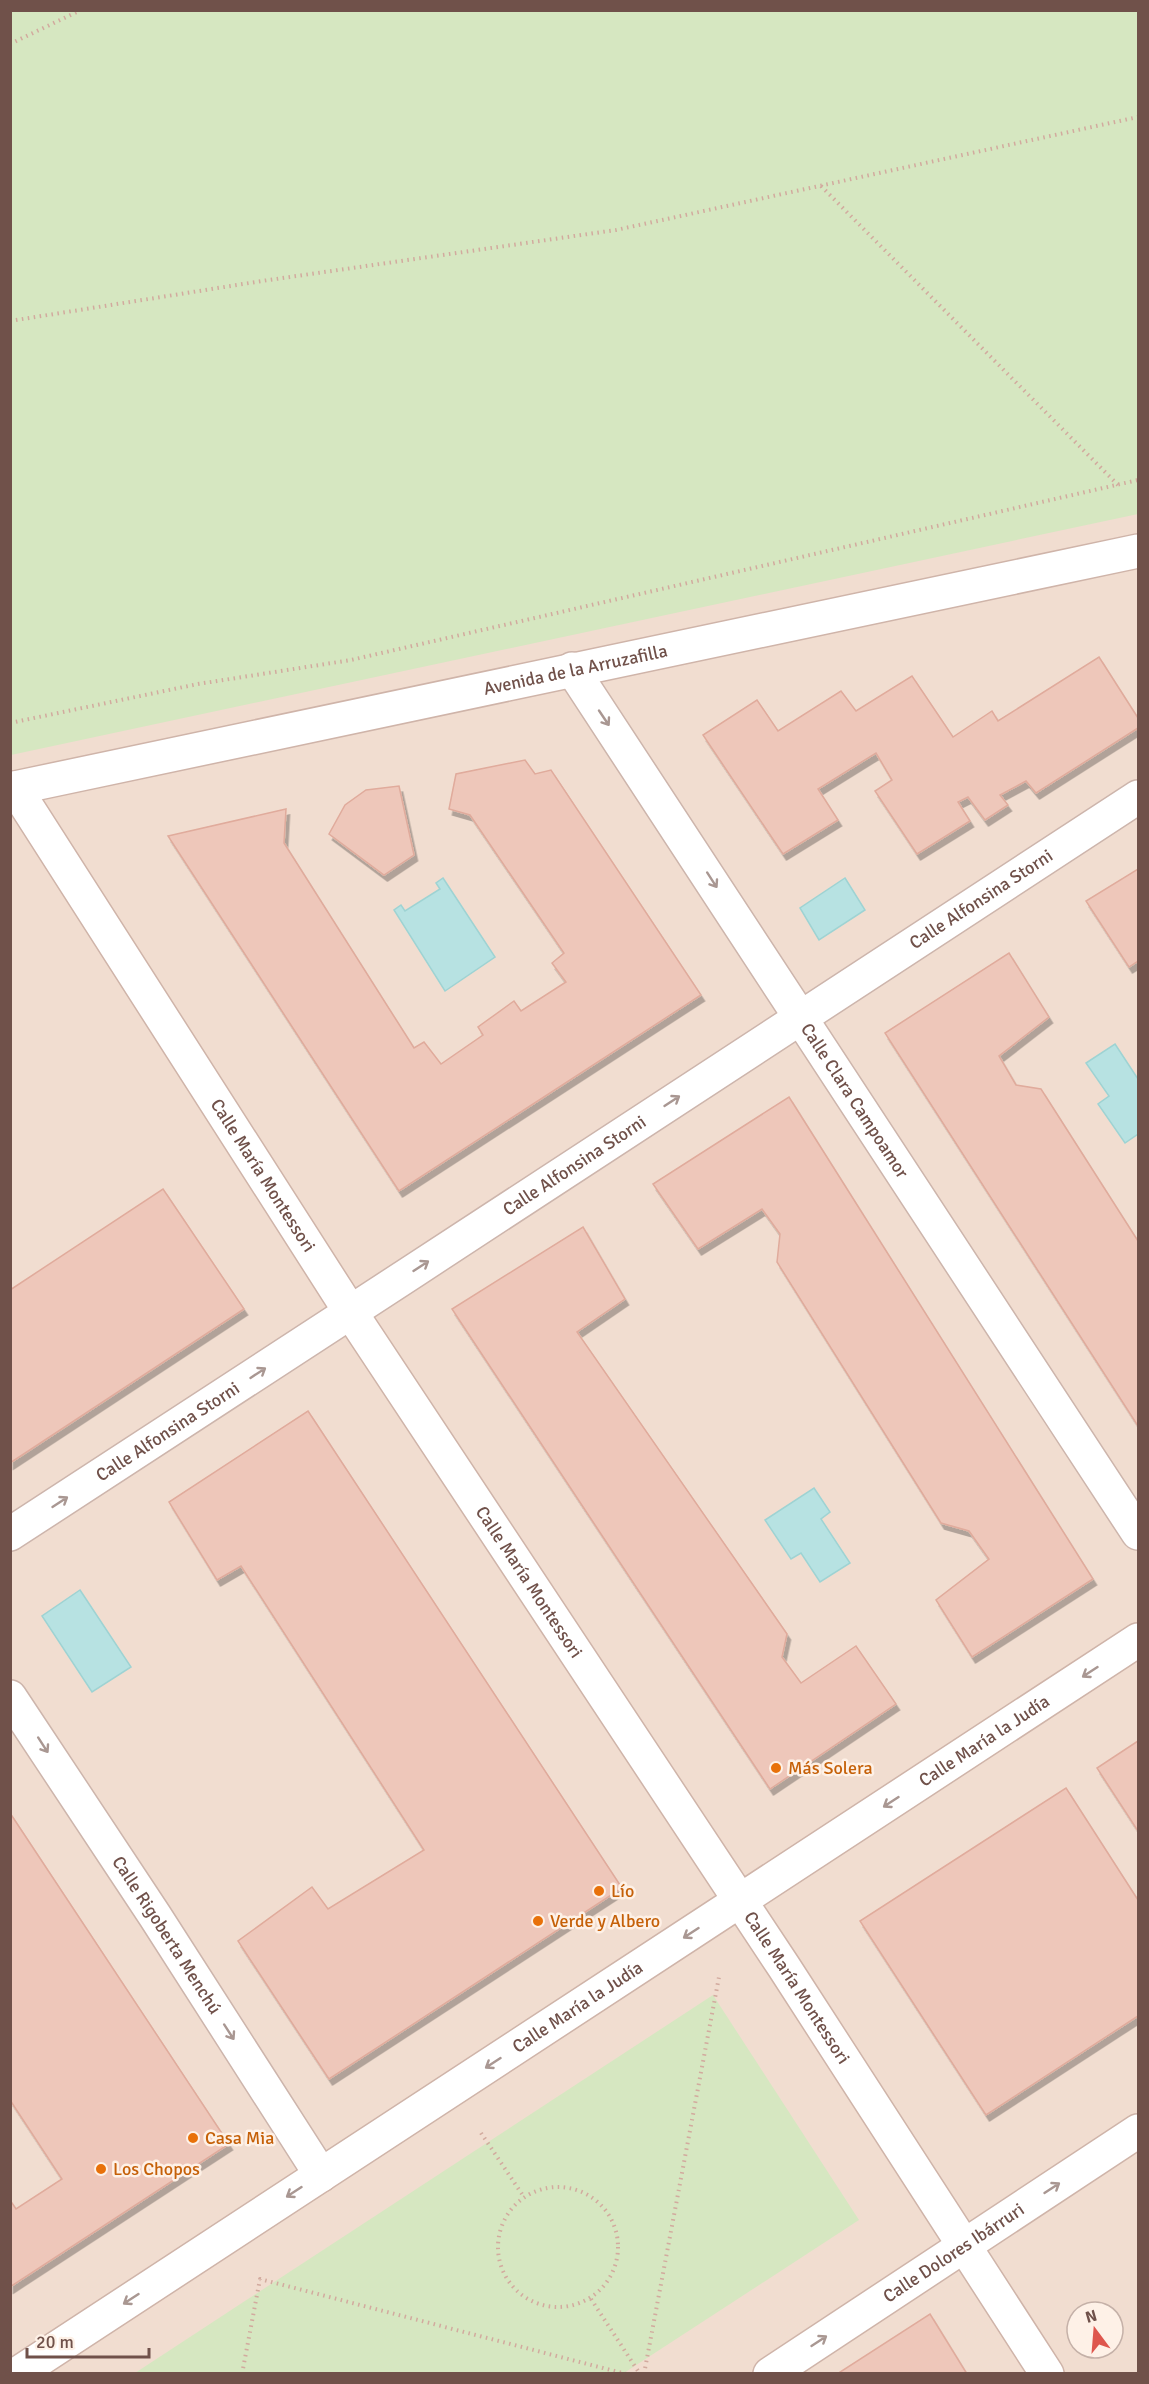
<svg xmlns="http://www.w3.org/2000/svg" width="1149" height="2384" font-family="Signika,sans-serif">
<defs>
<filter id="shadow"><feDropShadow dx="3.5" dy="6" stdDeviation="0" flood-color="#0004"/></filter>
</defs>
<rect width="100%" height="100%" fill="#faede1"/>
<path fill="#f1ddd0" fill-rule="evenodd" d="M11,11H1138V2373L11,2374ZM1077,2312H1113V2348H1077Z"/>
<g fill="#d6e7c1">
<path d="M10,11H1138V514L11,755Z"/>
<path d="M713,1995L859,2220L624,2373H135Z"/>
</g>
<g fill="#b7e2e2" stroke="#9ed3d3" stroke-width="1.5">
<path d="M443,878L495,957L445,991L394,910L401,905L405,911L440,889L436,883Z"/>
<path d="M845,878L865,910L819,940L800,908Z"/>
<path d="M1115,1044L1138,1079V1134L1125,1143L1098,1104L1109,1096L1086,1063Z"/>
<path d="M814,1488L830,1512L821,1519L850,1563L820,1582L801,1553L791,1559L765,1520Z"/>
<path d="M80,1590L131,1667L92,1692L42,1616Z"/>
</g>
<g fill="#eec7ba" stroke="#e0ab9c" stroke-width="1.5" filter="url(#shadow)">
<path d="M1099,657L1138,718V728L1036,793L1026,781L1000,795L1008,805L985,820L968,797L958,802L970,821L917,854L875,791L892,780L876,753L818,789L838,820L783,854L703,735L757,700L778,731L841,691L856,711L912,676L953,737L992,711L998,721Z"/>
<path d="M525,760L535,774L551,770L701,995L399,1191L168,836L286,809L284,843L414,1048L424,1042L441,1064L483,1035L478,1027L514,1001L521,1011L566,982L552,963L564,953L470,815L449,809L456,774Z"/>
<path d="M399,786L414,855L384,875L329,834L345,805L366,790Z"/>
<path d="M1138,869V961L1129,967L1086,901Z"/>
<path d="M1009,953L1049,1017L999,1056L1016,1085L1041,1089L1138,1241V1426L885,1033Z"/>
<path d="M789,1097L1093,1579L972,1657L936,1600L989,1559L969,1531L941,1523L777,1262L780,1234L762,1209L698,1249L653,1184Z"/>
<path d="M163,1189L244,1309L10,1463V1290Z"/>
<path d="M583,1227L625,1299L577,1332L787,1634L782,1657L801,1683L856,1646L896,1704L770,1789L452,1309Z"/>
<path d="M308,1411L622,1888L329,2079L238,1941L312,1887L328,1909L424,1850L241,1566L217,1580L169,1502Z"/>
<path d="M1138,1741V1831L1097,1768Z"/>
<path d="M1066,1788L1138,1900V2016L986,2115L860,1921Z"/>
<path d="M10,1813L229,2144L10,2287V2200L16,2209L62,2179L10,2100Z"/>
<path d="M930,2314L967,2374H837Z"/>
</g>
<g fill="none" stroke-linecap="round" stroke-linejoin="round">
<defs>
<g id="street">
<path id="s1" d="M572,669L1138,1533"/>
<path id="s2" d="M10,1534C387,1290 762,1041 1138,797"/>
<path id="s3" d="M10,1697L155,1916L321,2175"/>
</g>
<g id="secondary">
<path id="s4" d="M15,788L351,1313L784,1967L1047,2374"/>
<path id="s5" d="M10,789L1138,551"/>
<path id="s6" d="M17,2374L1138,1640"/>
<path id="s7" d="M770,2374L1138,2131"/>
</g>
</defs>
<use href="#street" stroke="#cdb5ac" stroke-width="36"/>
<use href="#secondary" stroke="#cfb4a9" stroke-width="36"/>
<g stroke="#d2aa9e" stroke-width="4" stroke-dasharray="1.5 4.5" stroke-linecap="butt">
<path d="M10,44L81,10"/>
<path d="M821,186L1118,485"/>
<path d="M10,321L262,281L616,230L1138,117"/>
<path d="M10,723L198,684L351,660L1138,480"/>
<path d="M481,2133L524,2197"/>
<circle cx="558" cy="2247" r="60"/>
<path d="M591,2299L640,2374"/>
<path d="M242,2374L260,2279L626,2374"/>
<path d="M644,2374L719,1977"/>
</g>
<use href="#street" stroke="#fff" stroke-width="33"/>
<use href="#secondary" stroke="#fff" stroke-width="33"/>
</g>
<defs><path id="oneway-shaft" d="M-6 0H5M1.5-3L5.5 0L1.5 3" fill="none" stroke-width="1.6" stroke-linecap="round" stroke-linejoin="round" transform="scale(1.5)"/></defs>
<g stroke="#a99792">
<use href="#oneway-shaft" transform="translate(604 718) rotate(56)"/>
<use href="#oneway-shaft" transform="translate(712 880) rotate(57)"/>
<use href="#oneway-shaft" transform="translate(672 1101) rotate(-33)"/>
<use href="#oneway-shaft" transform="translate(421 1266) rotate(-33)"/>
<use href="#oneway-shaft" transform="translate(258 1373) rotate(-33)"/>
<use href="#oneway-shaft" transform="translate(60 1502) rotate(-33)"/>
<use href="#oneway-shaft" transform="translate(1090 1672) rotate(147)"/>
<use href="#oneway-shaft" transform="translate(43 1745) rotate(57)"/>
<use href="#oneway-shaft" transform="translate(891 1802) rotate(147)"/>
<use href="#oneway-shaft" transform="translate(691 1933) rotate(147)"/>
<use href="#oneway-shaft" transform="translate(229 2032) rotate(57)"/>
<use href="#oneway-shaft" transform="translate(493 2063) rotate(147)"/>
<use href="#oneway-shaft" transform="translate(1052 2188) rotate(-33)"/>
<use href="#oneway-shaft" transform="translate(294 2192) rotate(147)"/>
<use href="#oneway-shaft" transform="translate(131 2299) rotate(147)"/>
<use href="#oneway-shaft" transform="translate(819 2341) rotate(-33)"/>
</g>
<g fill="#e8710a" stroke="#fef1e7" stroke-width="2">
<circle cx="776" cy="1768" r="6"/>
<circle cx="599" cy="1891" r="6"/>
<circle cx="538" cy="1921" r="6"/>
<circle cx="193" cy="2138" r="6"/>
<circle cx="101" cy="2169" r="6"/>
</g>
<g text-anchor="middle" stroke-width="5" stroke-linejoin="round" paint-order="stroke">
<g font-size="18" fill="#70514a" stroke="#fef1e7">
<text dy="6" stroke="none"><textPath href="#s5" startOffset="578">Avenida de la Arruzafilla</textPath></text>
<text dy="6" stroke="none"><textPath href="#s2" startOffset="1160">Calle Alfonsina Storni</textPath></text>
<text dy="6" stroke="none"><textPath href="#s1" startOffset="516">Calle Clara Campoamor</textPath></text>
<text dy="6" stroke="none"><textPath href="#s2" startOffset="674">Calle Alfonsina Storni</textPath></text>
<text dy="6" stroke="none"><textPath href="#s4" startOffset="460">Calle María Montessori</textPath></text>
<text dy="6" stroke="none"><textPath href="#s2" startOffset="188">Calle Alfonsina Storni</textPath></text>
<text dy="6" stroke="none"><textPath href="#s4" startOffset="946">Calle María Montessori</textPath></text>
<text dy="6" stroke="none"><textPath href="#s6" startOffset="1156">Calle María la Judía</textPath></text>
<text dy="6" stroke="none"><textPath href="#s3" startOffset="285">Calle Rigoberta Menchú</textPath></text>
<text dy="6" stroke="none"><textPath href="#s4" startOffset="1432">Calle María Montessori</textPath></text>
<text dy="6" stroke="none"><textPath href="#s6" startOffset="670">Calle María la Judía</textPath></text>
<text dy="6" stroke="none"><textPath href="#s7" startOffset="220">Calle Dolores Ibárruri</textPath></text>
</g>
<g font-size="18" fill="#c56008" stroke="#fef1e7" text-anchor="start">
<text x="788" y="1774">Más Solera</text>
<text x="611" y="1897">Lío</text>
<text x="550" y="1927">Verde y Albero</text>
<text x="205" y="2144">Casa Mia</text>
<text x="113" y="2175">Los Chopos</text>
</g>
</g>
<rect width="1149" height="2384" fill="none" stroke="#70514a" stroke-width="24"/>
<g transform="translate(1095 2330) rotate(344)"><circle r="28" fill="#fef1e7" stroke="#c5b1a8" stroke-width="1.5"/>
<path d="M0-4.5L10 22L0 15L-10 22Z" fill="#de564d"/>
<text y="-9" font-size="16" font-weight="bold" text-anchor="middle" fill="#70514a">N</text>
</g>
<path d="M27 2348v9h122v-9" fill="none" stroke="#70514a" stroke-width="3"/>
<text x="36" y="2348" font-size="18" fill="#70514a" stroke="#fef1e7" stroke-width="4.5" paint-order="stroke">20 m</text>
</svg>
